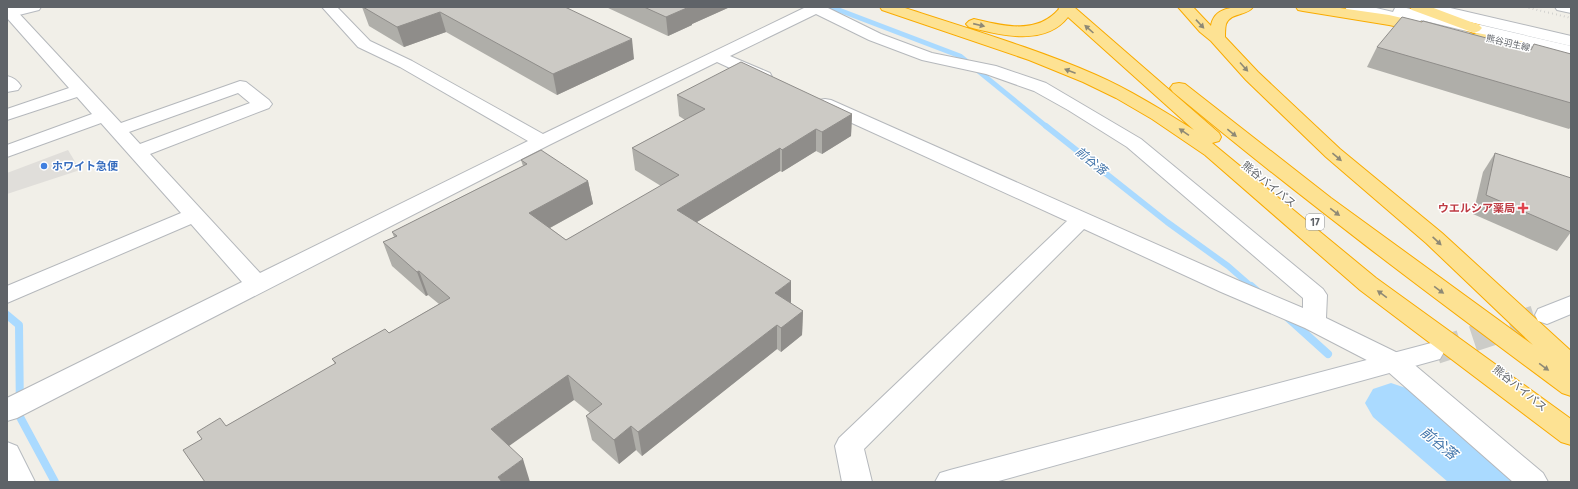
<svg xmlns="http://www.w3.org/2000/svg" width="1578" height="489" font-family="'Fira Sans','Noto Sans JP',sans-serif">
<rect width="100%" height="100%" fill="#f1efe8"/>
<path fill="#e0deda" d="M68,150L80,170L7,194V173Z"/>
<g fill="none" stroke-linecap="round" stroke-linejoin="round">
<path stroke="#aadaff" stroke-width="5" d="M831,7L960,56L1047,127"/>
<path stroke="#aadaff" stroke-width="6" d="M1046,126L1167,222L1228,266L1252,287"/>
<g stroke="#aadaff" stroke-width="8">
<path d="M1251,286L1258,292"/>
<path d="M7,315L19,325L20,417L55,482"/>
<path d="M1287,317L1328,354"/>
</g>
<path fill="#aadaff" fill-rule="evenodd" d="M1391,383L1409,389L1507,465L1515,482H1448L1373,417L1365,403L1373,389Z"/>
<path stroke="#ccccc8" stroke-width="26" stroke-dasharray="26 13" stroke-linecap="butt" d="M1436,351L1542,316"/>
<defs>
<g id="street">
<path d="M7,7H13L121,123L240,81L246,82L269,100L272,104L269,108L150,154L260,273L528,141L400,67L358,47L322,7H337L370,41L412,61L543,134L806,7H826L881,34L932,53L996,66L1046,83L1141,139L1323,289L1327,295L1326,318L1404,356L1543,473L1548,482H1513L1386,370L1305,328L1221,292L1084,229L864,449L872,482H842L835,446L839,438L1067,221L819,108L816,104L819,100L825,99L831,100L1237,280L1303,308V298L1127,147L1068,110L1034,91L986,74L922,60L869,40L816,14L730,56L770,73L772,77L770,81L764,82L758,81L717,62L549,145L17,418L7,421V398L242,282L191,224L7,303V286L181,213L101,123L7,157V145L92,114L77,97L7,120V109L69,88L7,18ZM238,93L250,103L140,144L129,132Z"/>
<path d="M1425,7H1446L1571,36V46L1444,16L1427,10Z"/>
<path d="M1555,7H1571V13L1557,10Z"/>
<path d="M7,76C14,78 17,80 21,86L18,90L7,92Z"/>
</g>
<g id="secondary">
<path d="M17,7H41L39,10L7,18V9Z"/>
<path d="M1345,7H1372L1393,12L1395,8L1402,7L1571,46V56L1421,20L1419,24L1414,26L1347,10Z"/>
<path d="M1571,296V314L1547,324L1538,321L1535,315L1538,309Z"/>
<path d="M1431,343L1440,345L1444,352L1440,359L995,482H935L940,473L950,470Z"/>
<path d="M7,442L17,446L35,482H7Z"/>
</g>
<g id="highway">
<path d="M880,7H902C965,28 1035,48 1096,75C1130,90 1162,110 1194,130L1068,17C1045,47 999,35 969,27L966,24L969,21L974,19C1003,26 1037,35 1059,9L1058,7H1074L1219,133L1221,137L1219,141L1212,143L1376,278L1571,419V445L1561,442L1360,290L1205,155L1152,119L1116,98L1083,82L1029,60L882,10Z"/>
<path d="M1178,7H1193L1211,26C1214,5 1238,7 1253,7C1247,16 1231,12 1226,24C1225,28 1225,33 1225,37L1258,72L1340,149L1442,233L1571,351V396L1562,393C1430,295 1299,197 1173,92L1170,88L1173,84L1179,83L1185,84L1331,198L1533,345L1426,243L1326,157L1246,80L1211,41L1200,32Z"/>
<path d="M1296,7H1333L1389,15L1432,25L1435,28L1432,31L1427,33L1389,25L1303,11L1298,10Z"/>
<path d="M1410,7H1431L1479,25L1482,28L1479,31L1474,33L1469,31L1412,10Z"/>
<path d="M1477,33L1521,41L1527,43L1529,46L1527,49L1521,51L1471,41L1469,38L1471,35Z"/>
</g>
</defs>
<use href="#street" stroke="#b5b8bc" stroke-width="2"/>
<use href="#secondary" stroke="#b6babf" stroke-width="2"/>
<use href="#highway" stroke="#f9ab00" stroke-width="2"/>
<use href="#street" fill="#fff" fill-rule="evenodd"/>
<use href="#secondary" fill="#fff" fill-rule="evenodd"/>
<use href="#highway" fill="#fde293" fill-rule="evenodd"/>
<path stroke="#b6b7b8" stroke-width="2" stroke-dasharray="0.5 3.5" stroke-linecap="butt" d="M1525,7L1571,18"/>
</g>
<g fill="#afaea9">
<path d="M362,7H565L634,59L557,95L446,32L404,47L369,26Z"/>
<path d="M606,7H730L692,24V25L668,36Z"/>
<path d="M1422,22L1530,50L1571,54V127L1569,129L1367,67L1377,47Z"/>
<path d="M677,95L852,114L851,136L822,154L816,151L782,172L780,171L697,222L791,304L803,311L802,335L781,352L777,349L642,456L636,450L619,464L592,440L586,416L590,413L574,400L226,426L335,364L332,359L389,333L439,304L428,295L426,296L392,266L383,242L394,237L392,232L523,166L521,160L588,181L593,204L550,228L566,240L661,186L635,170L632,148L685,120L679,116Z"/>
<path d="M1495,153L1571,232L1557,251L1473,214L1483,172Z"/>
</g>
<g fill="#8f8d8a">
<path d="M689,7H730L692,24V25L668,36L666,17Z"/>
<path d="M440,12L446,32L404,47L397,27Z"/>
<path d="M632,39L634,59L557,95L553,74Z"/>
<path d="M852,114L851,136L822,154V132Z"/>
<path d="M816,129V151L782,172V150Z"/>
<path d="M780,148V171L679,233L677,210Z"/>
<path d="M588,181L593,204L535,236L529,213Z"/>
<path d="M419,271L428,295L426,296L417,272Z"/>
<path d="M791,281V305L775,293Z"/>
<path d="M803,311L802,335L781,352V328Z"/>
<path d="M777,325V349L642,456L638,432Z"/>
<path d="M568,375L574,400L499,453L491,429Z"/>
<path d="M631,426L636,450L619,464L614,440Z"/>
<path d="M523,459L530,482H499L498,477Z"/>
</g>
<g fill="#cccac5" stroke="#8f8d8a">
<path d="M363,7H565L632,39L553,74L440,12L397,27Z"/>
<path d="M644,7H689L666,17Z"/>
<path d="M1402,17L1422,22L1423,21L1531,50L1534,44L1571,54V103L1377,47Z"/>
<path d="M741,62L852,114L822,132L816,129L782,150L780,148L677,210L791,281L775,293L803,311L781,328L777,325L638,432L631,426L614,440L586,416L602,404L568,375L491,429L523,459L498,477L502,482H205L183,450L202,439L197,432L220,418L226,426L336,363L332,359L385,329L389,333L450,298L419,271L417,272L383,242L397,236L392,232L527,164L521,160L541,150L588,181L529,213L566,240L679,175L632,148L705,109L677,95Z"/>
<path d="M1495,153L1571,178V232L1486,195Z"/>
</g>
<defs><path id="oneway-solid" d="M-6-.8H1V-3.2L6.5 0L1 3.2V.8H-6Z"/></defs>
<g fill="#8e8975">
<use href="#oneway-solid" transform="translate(1200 24) rotate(47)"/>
<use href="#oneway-solid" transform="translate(979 25) rotate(13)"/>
<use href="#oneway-solid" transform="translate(1089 29) rotate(-138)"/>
<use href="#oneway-solid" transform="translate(1244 67) rotate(48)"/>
<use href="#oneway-solid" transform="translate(1070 71) rotate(-159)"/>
<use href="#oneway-solid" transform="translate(1184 132) rotate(-146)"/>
<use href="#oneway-solid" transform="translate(1232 133) rotate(39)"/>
<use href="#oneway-solid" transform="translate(1337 157) rotate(40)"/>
<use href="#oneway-solid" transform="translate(1335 212) rotate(37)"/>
<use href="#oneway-solid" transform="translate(1437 241) rotate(43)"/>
<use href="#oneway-solid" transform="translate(1439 290) rotate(36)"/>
<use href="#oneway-solid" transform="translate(1382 294) rotate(-144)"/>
<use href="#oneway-solid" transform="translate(1544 367) rotate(36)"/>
</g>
<circle fill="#3f7fe0" stroke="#fff" stroke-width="1.5" cx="44" cy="166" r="4"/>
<path fill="#e0444e" stroke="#fff" stroke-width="1.5" d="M1521 202h4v4h4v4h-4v4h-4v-4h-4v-4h4z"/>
<g text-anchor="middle" stroke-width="3" stroke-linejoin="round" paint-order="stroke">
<g font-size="9" fill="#5f6368" stroke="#fff">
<text transform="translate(1508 43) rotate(13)" y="3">熊谷羽生線</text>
</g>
<rect fill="#fff" stroke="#8f9295" stroke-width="1" x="1306" y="214" width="18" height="16" rx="3"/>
<g font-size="10" font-weight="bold" fill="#5f6368">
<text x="1315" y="226">17</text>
</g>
<g font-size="11" font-weight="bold" fill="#366cbe" stroke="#fff" text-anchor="start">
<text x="52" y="170">ホワイト急便</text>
</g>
<g font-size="11" fill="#5f6368" stroke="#fff">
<text transform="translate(1269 184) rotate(39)" y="4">熊谷バイパス</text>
<text transform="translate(1520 388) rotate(39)" y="4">熊谷バイパス</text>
</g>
<g font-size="11" font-weight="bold" fill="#be3a42" stroke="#fff" text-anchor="end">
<text x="1515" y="212">ウエルシア薬局</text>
</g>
<g font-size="12" font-style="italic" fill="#4174aa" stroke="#fff">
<text transform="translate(1091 161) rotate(39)" y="4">前谷落</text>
</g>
<g font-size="14" font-style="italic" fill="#4174aa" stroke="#fff">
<text transform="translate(1439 443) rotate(39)" y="5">前谷落</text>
</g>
</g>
<rect width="1578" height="489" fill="none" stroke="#5f6368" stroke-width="16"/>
</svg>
